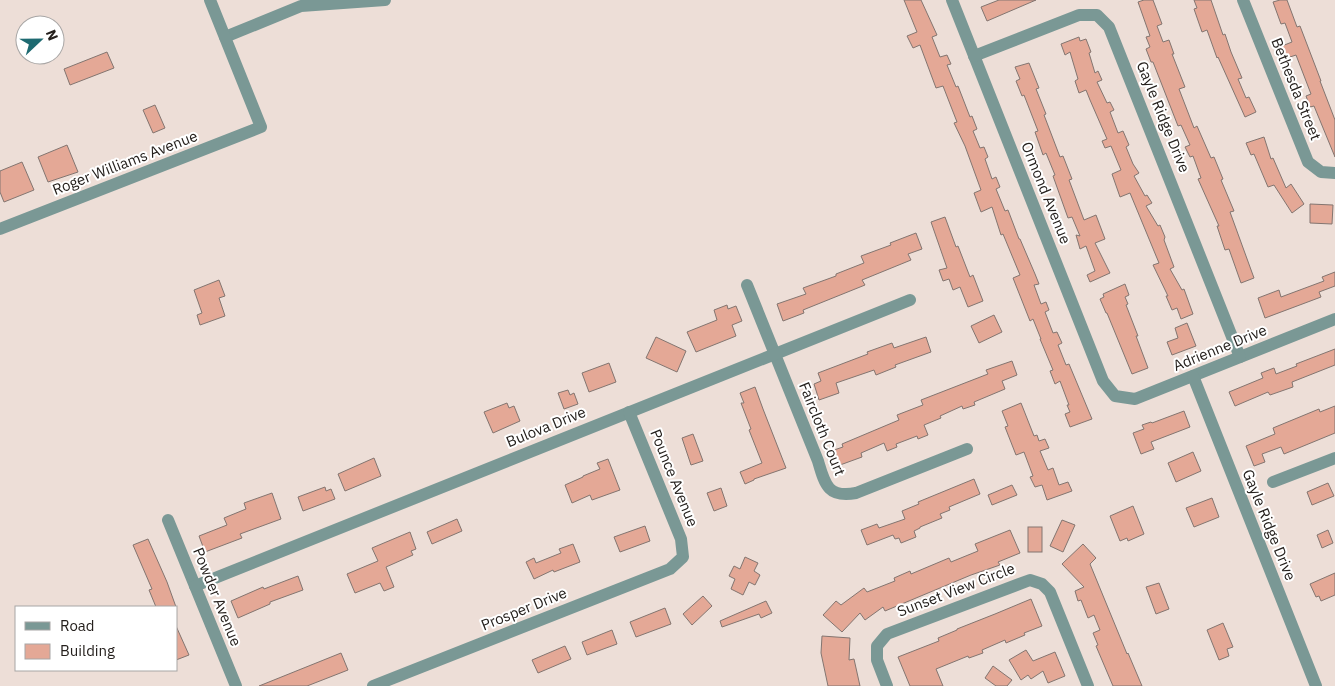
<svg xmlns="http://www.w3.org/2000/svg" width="1335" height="686" font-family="'IBM Plex Sans',sans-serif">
<rect width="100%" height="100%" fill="#edded7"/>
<g fill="#e4a896" stroke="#837570">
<path d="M904,0H921L937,35L932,37L940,57L947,55L951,64L947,65L956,87L958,86L970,117L972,116L977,129L973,131L980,148L984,147L988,157L985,159L992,179L996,177L1000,187L996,189L1005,211L1008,210L1019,239H1020L1035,274L1039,284L1034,285L1041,304L1046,302L1049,310L1045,312L1053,333L1057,332L1062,343L1058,345L1066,365L1069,364L1092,419L1070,427L1065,414L1070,412L1067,405H1069L1060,381L1055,384L1050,371L1053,370L1040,339H1041L1033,319L1030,321L1013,278L1020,275L1003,234L1001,235L992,207L981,212L974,193L981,190L965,146L954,123L957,122L943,86L936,88L920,45L913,48L907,36L917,32Z"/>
<path d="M999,0H1036L987,21L981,7Z"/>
<path d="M1144,0H1153L1162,24L1157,26L1163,42L1169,40L1174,54H1172L1185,87L1179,89L1194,128L1197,126L1211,158L1214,157L1223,179L1221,180L1234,211L1230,212L1254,278L1241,283L1229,249L1225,250L1217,226H1219L1198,179L1201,178L1193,156L1190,157L1185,147L1190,145L1181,125L1178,126L1153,62H1151L1146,49L1150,47L1146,37L1150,36L1138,2Z"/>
<path d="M1194,0H1211L1223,35L1225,34L1231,52L1242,78L1238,79L1246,98L1249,97L1256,112L1245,117L1218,57L1217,58L1207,30L1202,32L1194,9L1197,8Z"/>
<path d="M1280,0H1287L1297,27L1300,26L1321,81H1320L1335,120V157L1314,106L1310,107L1306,96L1311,94L1296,55L1287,58L1282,46L1292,42L1285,23L1281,24L1273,2Z"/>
<path d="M1079,37L1080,41L1086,39L1091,52L1089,53L1095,73L1098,71L1102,80L1097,82L1107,103L1110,102L1114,110L1110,112L1118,133L1123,131L1129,145L1126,147L1133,164L1139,173L1134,176L1145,196L1147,195L1152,203L1146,206L1158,226L1160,225L1165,237L1164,240L1174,267L1170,269L1182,290L1184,289L1193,314L1181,319L1177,308L1172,310L1166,296H1168L1153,265L1159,263L1130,193L1120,197L1112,174L1121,170L1111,146L1105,148L1102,141L1107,139L1090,100L1086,90L1079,93L1075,81L1078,79L1070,52L1065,55L1061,44Z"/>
<path d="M107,52L114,68L70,85L64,69Z"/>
<path d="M1029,63L1039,88L1036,89L1046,114L1044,115L1060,157L1063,156L1072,179L1069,180L1084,220L1096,215L1105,239L1095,243L1110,273L1090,282L1087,275L1095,271L1086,246L1080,249L1076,235L1080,236L1072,217L1068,218L1053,176L1055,175L1046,153L1043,155L1035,132L1038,131L1024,95L1022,96L1016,81L1020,79L1015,67Z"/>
<path d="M155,105L165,128L153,133L143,110Z"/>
<path d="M1264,137L1271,159L1273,158L1286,188L1291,184L1304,204L1292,213L1274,185L1268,187L1254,154L1251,155L1246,143Z"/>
<path d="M67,145L78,172L48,182L38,157Z"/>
<path d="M22,162L34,190L4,202L0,192V171Z"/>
<path d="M1310,204L1333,205L1332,224L1310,223Z"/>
<path d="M945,217L956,247L958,246L970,277L973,275L983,301L968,307L960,287L953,290L949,279L943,281L939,270L947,268L931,222Z"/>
<path d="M916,233L922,249L908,254L911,260L862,280L865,285L803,310L804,313L783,321L777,304L806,294L803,288L836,276V274L864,263L861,256L891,245L890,243Z"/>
<path d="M1335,272V286L1319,292L1321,297L1265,318L1258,298L1279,290L1281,297L1324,281L1322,277Z"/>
<path d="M219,280L225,296L219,298L225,316L200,325L197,315L202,313L194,290Z"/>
<path d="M1125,284L1129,295L1125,297L1128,304L1126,305L1138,336H1136L1148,368L1132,374L1107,313H1106L1100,299L1104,297L1103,294Z"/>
<path d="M727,305L728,309L736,306L742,321L732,325L736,336L696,352L687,332L717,320L714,310Z"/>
<path d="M994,315L1002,332L979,343L971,326Z"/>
<path d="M1187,323L1196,346L1172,355L1167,342L1178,338L1175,328Z"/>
<path d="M656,337L686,351L677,372L646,358Z"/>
<path d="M926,337L931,352L895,365L896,367L876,375L874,370L836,383L839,393L819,400L814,384L821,381L818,373L868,354L867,352L892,343L894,348Z"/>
<path d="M1335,349V365L1292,382L1293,387L1270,395L1268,392L1235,406L1229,392L1263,378L1261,373L1274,368L1276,374L1297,366L1296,364Z"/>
<path d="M1012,361L1017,375L1002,381L1005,389L974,402L975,405L963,409L962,406L940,416L941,418L924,425L928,435L918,439L917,436L896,444L897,447L887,451L884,443L861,453L862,457L840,465L834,450L843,447L842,444L899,420L897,415L923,405L921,400L988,374L986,370Z"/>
<path d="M609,363L616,382L589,392L582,373Z"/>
<path d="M755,387L763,409L786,468L754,479V480L745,484L740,472L762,463L749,430L751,429L741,403H744L740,393Z"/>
<path d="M568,390L570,395L574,393L578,404L564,409L558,393Z"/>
<path d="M507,403L509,408L514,406L520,421L493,433L484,412Z"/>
<path d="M1021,403L1034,436L1037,435L1039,441L1045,439L1049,448L1040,451L1048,470L1053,468L1059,485L1068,482L1072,491L1047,500L1042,485L1035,487L1030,477L1033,476L1024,452L1016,455L1005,427L1008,426L1002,411Z"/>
<path d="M1335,406V433L1284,454L1281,447L1262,454L1265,462L1254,466L1246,446L1275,434L1273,428L1319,409L1320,412Z"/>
<path d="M1184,411L1190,427L1151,442L1154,449L1141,454L1133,433L1144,429L1142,425L1151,422L1152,423Z"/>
<path d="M693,434L703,461L691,465L682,438Z"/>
<path d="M1193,452L1201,471L1176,482L1168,463Z"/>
<path d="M374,458L381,476L345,491L338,474Z"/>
<path d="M608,459L620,490L592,500L590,495L572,503L565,485L583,477V476L600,469L597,463Z"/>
<path d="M974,479L980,494L949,507L950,510L940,514L942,518L920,527V528L914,531L916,537L901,543L899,538L895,539L893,535L867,545L861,530L877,524L879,528L905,519L902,511L919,504L918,502Z"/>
<path d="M1328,483L1334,496L1312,505L1307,492Z"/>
<path d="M1012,485L1017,495L992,505L988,495Z"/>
<path d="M325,487L326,491L331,489L335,499L303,511L298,497Z"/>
<path d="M721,488L727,506L714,511L707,493Z"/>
<path d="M272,493L281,519L240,534L242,538L205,552L199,536L227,525L224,518L246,509L244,503Z"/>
<path d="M1212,498L1219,517L1194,527L1186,508Z"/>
<path d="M1133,506L1144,534L1128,541L1127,538L1120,541L1110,516Z"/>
<path d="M457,519L462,531L432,544L427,532Z"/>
<path d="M1062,520L1075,525L1063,552L1050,546Z"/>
<path d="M645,526L650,541L620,552L614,537Z"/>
<rect x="1028" y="527" width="14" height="25"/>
<path d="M1010,530L1020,553L998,562L1000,565L971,575L885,611L883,607L865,620L860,613L842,632L823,615L836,601L841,605L864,588L867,592L895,581L894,578L910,571L911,574L949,558L951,562L978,551L975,544Z"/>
<path d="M1328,530L1333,543L1322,548L1317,535Z"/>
<path d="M410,532L416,549L411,551L413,555L386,567L394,587L384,591L380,583L355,593L347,574L378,561L372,548Z"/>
<path d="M148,539L167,582L176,607H156L149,590L152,589L133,545Z"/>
<path d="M573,544L580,562L554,572L553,570L534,579L526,562L534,558L536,563L561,553L559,549Z"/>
<path d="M1083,544L1096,558L1090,564L1127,654L1128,653L1142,686H1113L1096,646L1098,645L1093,633L1100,630L1094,615L1088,618L1081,600L1078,601L1075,591L1084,587L1062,564Z"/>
<path d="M745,557L758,563L754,571L760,575L755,585L749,582L743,595L731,589L735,579L729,576L734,566L740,569Z"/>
<path d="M1335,573V595L1321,601L1319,596L1316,597L1310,584Z"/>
<path d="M298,576L303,590L270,602V604L238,618L231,601L263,587L264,589Z"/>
<path d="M1159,583L1169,609L1156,614L1146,587Z"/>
<path d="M703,596L712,606L692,625L683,614Z"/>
<path d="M1031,599L1042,626L1024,633L1025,635L1006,643L1005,640L982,650L983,653L969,658L968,656L936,669L943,686H910L898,657L939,641L938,638L957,630V629L995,614Z"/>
<path d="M766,601L772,613L761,618L759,614L722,627L720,621Z"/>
<path d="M665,608L671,624L636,637L630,622Z"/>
<path d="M1223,623L1233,647L1227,649L1229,656L1219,660L1207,630Z"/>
<path d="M176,626L189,655L176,660Z"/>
<path d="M612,630L617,644L587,655L582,642Z"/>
<path d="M822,636L850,638L849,660L854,659L860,686H828L821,653Z"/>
<path d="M565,646L571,659L538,673L532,660Z"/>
<path d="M1026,650L1033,661L1055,652L1065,676L1048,683L1043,671L1031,679L1028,675L1021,680L1009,660Z"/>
<path d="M341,653L348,670L307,686H259Z"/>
<path d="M993,666L1012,680L1007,686H996L985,678Z"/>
</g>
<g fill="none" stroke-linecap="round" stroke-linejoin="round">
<g stroke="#7a9895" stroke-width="12">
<path d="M952,0L1103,381L1115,396L1135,399L1335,319"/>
<path d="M1243,0L1308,162L1321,172L1335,173"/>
<path d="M225,37L301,6L385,0"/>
<path d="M974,56L1079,15H1097L1109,27L1240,357"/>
<path d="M0,229L261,127L210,0"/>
<path d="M747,285L818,461C825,485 828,498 856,493L967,449"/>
<path d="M1193,376L1316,686"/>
<path d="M1273,482L1335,458"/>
<path d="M168,520L236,686"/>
<path d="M195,586L910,300"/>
<path d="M373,686L670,569L683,557L681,539L629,412"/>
<path d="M887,686L877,660V646L887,634L1030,580L1042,584L1050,592L1088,686"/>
</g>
</g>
<g text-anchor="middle" stroke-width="4" stroke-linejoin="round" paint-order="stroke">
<g font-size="15" fill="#25201d" stroke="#fff">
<text transform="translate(1296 89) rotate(68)" y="5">Bethesda Street</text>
<text transform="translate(1163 117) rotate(68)" y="5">Gayle Ridge Drive</text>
<text transform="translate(125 163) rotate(-21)" y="5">Roger Williams Avenue</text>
<text transform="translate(1046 193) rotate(68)" y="5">Ormond Avenue</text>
<text transform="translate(1220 348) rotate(-22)" y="5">Adrienne Drive</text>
<text transform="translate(546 427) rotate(-22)" y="5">Bulova Drive</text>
<text transform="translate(822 429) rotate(68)" y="5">Faircloth Court</text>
<text transform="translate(674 478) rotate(68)" y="5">Pounce Avenue</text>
<text transform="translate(1269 525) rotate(68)" y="5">Gayle Ridge Drive</text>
<text transform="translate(956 590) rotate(-21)" y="5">Sunset View Circle</text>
<text transform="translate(217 597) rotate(68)" y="5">Powder Avenue</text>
<text transform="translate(524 609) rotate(-22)" y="5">Prosper Drive</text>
</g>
</g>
<rect x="15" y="606" width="162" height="65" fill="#ffffff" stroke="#a8a6a5"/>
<rect x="25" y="622" width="25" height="8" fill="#7a9895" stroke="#a8a6a5"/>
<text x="60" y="631" font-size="15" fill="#25201d">Road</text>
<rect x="25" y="644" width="25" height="15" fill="#e4a896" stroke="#a8a6a5"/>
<text x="60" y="656" font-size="15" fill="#25201d">Building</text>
<g transform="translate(40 40) rotate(68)"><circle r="24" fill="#ffffff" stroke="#a8a6a5"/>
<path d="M0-4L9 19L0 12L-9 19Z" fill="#1e6a71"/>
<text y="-8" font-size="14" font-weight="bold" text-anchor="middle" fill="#25201d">N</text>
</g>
</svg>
